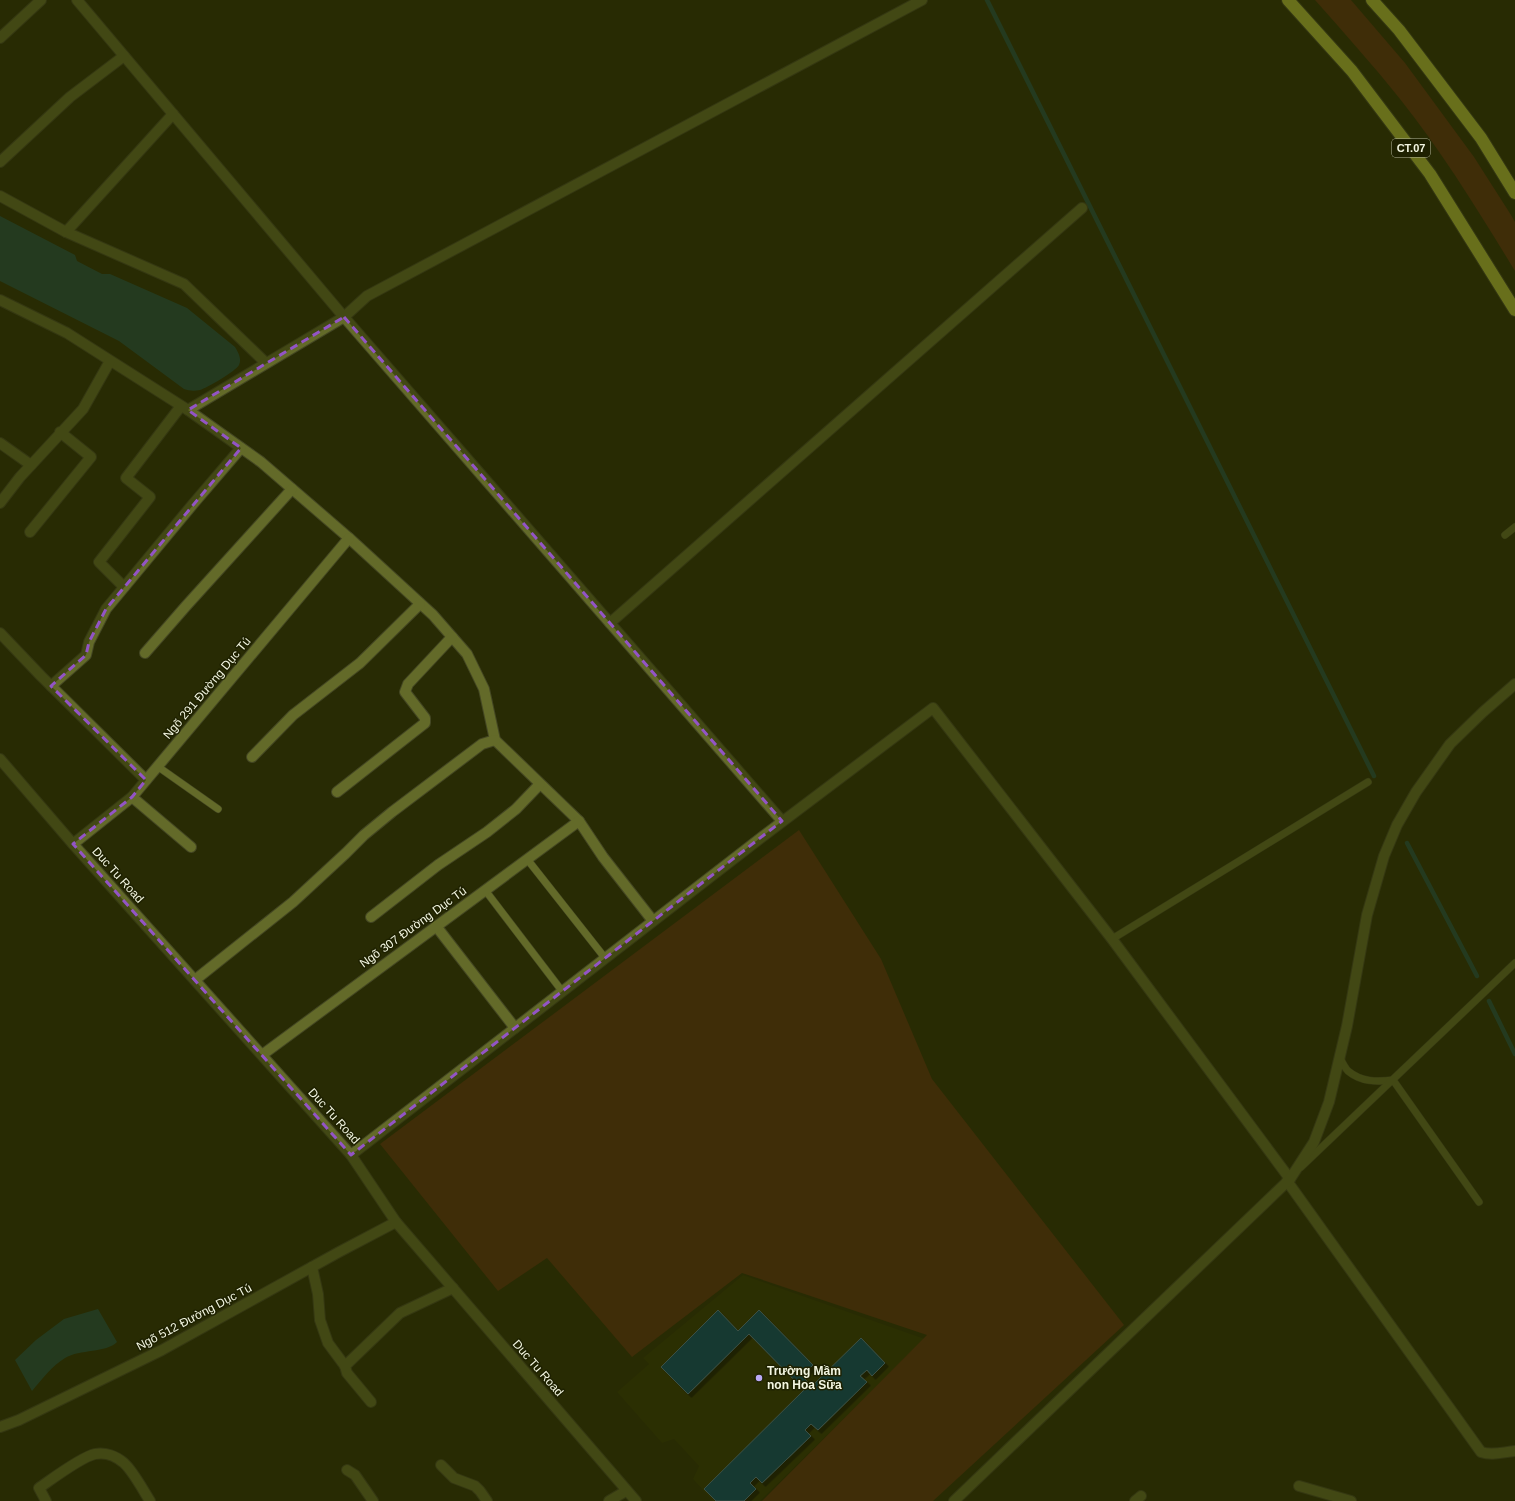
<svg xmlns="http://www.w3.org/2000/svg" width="1515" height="1501" font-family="Arial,sans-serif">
<defs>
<filter id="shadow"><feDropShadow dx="3.5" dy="3.5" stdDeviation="0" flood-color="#0009"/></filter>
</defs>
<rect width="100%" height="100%" fill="#282b04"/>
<path fill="#303302" d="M743,1275L925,1339L760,1501H713L693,1479L699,1466L674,1439L662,1443L617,1392L649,1364L643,1358Z"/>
<g fill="#5b2f0e">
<path d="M1315,0H1351L1405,63L1474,157L1511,215L1515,222V271C1479,212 1443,153 1400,99C1373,65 1344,33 1315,0Z"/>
<path d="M799,830L881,959L932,1079L1124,1325L933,1501H762L927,1335L742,1273L632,1357L547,1258L498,1291L380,1144Z"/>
</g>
<g fill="#204d41">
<path d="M0,216L75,255L77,261L102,274H110L187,308L235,347C238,352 242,359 239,365C236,371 207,388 200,390C194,391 190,391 184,389L119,341L0,281Z"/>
<path d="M98,1309L117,1342C106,1353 80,1349 65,1358C52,1366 42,1379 32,1391L15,1360L36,1340L64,1319Z"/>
</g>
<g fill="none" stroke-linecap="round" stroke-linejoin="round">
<g stroke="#204d41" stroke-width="4.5">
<path d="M987,0L1374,776"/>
<path d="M1407,843L1477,976"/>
<path d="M1489,1001L1515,1054"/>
</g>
</g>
<path fill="#004a68" stroke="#557d94" filter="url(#shadow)" d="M718,1310L738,1331L759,1310L813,1365L802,1376L812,1386L861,1338L885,1363L872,1376L867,1370L860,1376L867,1382L818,1430L811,1424L805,1430L811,1436L762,1483L756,1477L750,1483L756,1489L744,1501H716L704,1489L804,1390L749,1334L688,1394L661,1367Z"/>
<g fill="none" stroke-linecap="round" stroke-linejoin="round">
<defs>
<g id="service">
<path d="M1505,535L1515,527"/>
<path d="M157,766L218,809"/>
<path d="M527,859L605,958"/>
<path d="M485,890L562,991"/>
<path d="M1112,939L1368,782"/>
<path d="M1340,1058C1342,1062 1345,1068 1348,1071C1361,1082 1377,1082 1393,1080L1479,1202"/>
<path d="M1301,1167L1515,963"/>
</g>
<g id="minor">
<path d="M77,0L344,317L782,821"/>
<path d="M0,38L41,0"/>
<path d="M0,162L70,97L124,56"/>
<path d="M0,196L66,232L184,284L266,363"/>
<path d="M66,232L173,114"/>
<path d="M0,300L67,333L188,410L261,462L349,538L433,615L467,654L484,689L495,740L579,821L603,857L653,921"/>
<path d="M188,410L344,317L367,296L922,0"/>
<path d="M0,443L31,465"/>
<path d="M0,503L20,477L83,409L110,361"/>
<path d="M30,532L91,457L60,432"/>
<path d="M124,587L99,562L150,497L126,478L181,406"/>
<path d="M610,623L1082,208"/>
<path d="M0,633L41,676L146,780"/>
<path d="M145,653L186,606L292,489"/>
<path d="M51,686L86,655L89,642L106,609L193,504L241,448"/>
<path d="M252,757L293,715L360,663L420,604"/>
<path d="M337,792L425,723V718L405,692L408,684L452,637"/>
<path d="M132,797L191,847"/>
<path d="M73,844L132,797L349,538"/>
<path d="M371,917L438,865L487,832L516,809L540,784"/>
<path d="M436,926L515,1028"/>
<path d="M195,980L293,902L346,853L364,835L392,812L482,744L495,740"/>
<path d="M262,1055L579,821"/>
<path d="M351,1155L762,837L933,708L1112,939L1290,1179"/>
<path d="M1287,1181L1481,1452C1492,1456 1503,1452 1515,1451"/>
<path d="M312,1267L318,1294L320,1320L328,1343L345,1366"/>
<path d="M371,1402L347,1373L345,1366L400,1313L453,1288"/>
<path d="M0,1427L19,1420L162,1350L339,1252L396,1222"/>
<path d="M441,1465L454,1478L475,1486L480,1491L487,1501"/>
<path d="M347,1470L355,1475L373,1501"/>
<path d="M1299,1486L1351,1501"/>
<path d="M46,1501L39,1488C52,1479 81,1457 95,1454C105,1452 116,1456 124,1463C133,1471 143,1490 150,1501"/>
<path d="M609,1501L626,1491"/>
<path d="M1135,1501L1141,1496"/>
</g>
<g id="tertiary">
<path d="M0,759L73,844L351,1155L396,1222L636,1501"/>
<path d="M954,1501L1290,1179L1314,1142L1329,1102L1347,1026L1367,915L1384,856L1397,825L1416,792L1450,744L1483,712L1515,684"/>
</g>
<g id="motorway">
<path d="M1288,0L1352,71L1430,174L1515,310"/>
<path d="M1372,0L1399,30L1481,138L1515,193"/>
</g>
</defs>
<use href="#service" stroke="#444723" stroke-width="8"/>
<use href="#minor" stroke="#444723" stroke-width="12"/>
<use href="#tertiary" stroke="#444723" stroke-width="12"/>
<use href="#motorway" stroke="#444723" stroke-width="14"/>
<use href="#service" stroke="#636a29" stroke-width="7"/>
<use href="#minor" stroke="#636a29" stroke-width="10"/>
<use href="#tertiary" stroke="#636a29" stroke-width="10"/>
<use href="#motorway" stroke="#b7c239" stroke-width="12"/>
</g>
<path d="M0 0H1515V1501H0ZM344,317L782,821L351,1155L73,844L132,797L146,780L51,686L86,655L89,642L106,609L241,448L188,410Z" fill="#282b04" fill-opacity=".55" fill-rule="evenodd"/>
<path fill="none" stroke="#9354c6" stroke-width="3" stroke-dasharray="8 5" stroke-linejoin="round" d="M344,317L782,821L351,1155L73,844L132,797L146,780L51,686L86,655L89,642L106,609L241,448L188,410Z"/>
<circle fill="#bbaaf6" stroke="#1e2100" stroke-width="1.5" cx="759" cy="1378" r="4"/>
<g text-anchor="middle" stroke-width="3" stroke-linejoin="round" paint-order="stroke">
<rect fill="#1e2100" stroke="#b3b69e" stroke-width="1" x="1392" y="139" width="38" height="18" rx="3"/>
<g font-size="11" font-weight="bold" fill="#f3f6e1">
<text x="1411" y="152">CT.07</text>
</g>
<g font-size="12" fill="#f3f6e1" stroke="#1e2100">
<text transform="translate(207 688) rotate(-50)" y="4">Ngõ 291 Đường Dục Tú</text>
<text transform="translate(118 875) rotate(48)" y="4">Duc Tu Road</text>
<text transform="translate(413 927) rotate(-36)" y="4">Ngõ 307 Đường Dục Tú</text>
<text transform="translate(334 1116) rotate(48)" y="4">Duc Tu Road</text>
<text transform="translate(194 1317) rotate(-28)" y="4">Ngõ 512 Đường Dục Tú</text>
<text transform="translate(538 1368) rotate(49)" y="4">Duc Tu Road</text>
</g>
<g font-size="12" font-weight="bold" fill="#f3f6e1" stroke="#1e2100" text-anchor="start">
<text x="767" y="1375">Trường Mầm<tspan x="767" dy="14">non Hoa Sữa</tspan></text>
</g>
</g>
</svg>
